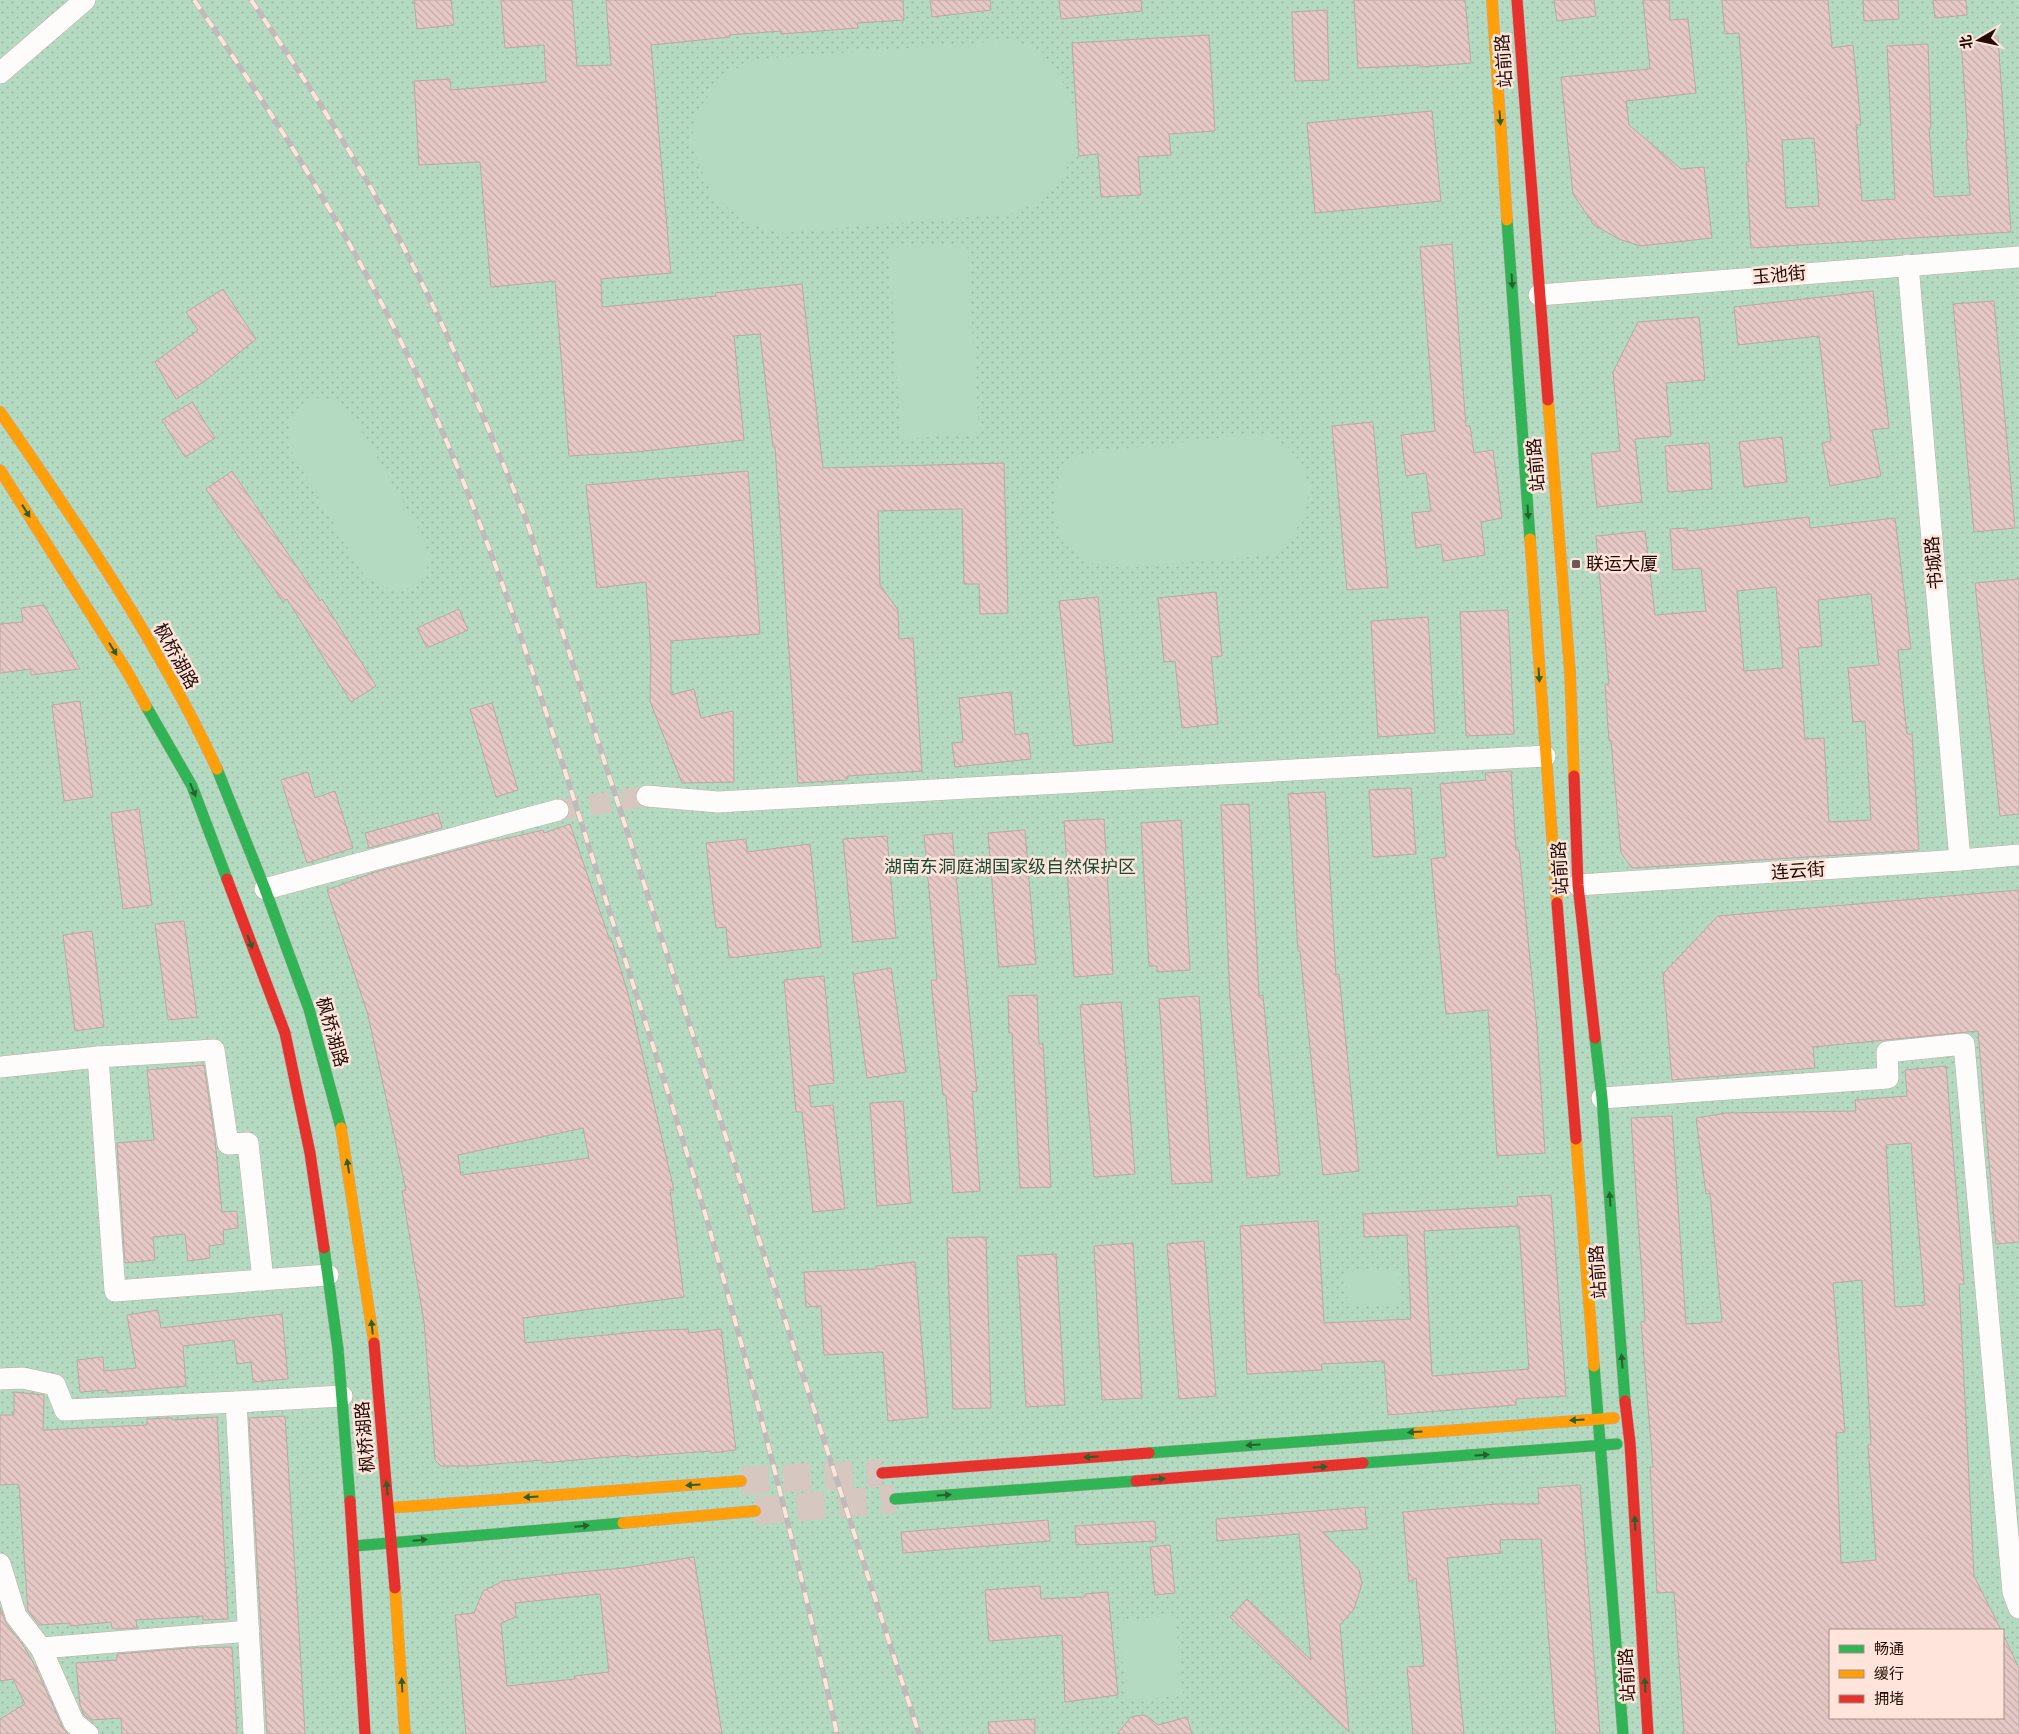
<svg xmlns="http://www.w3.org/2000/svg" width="2019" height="1734" font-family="'DejaVu Sans','Noto Sans SC',sans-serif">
<defs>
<pattern id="grass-dots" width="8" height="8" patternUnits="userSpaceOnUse" patternTransform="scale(1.25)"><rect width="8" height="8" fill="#b5dac2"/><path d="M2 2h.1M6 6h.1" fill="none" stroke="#9bbaa5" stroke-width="1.8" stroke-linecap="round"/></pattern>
<pattern id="building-back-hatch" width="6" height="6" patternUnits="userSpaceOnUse" patternTransform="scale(1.25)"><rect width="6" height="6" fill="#e6c9c6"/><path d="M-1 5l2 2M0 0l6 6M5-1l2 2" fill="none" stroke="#c5aba9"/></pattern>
</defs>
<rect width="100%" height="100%" fill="#f6e8e2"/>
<path fill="url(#grass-dots)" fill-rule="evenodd" d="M0,0H2019V1734H0ZM1830,1630H2003V1718H1830Z"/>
<g fill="#b5dac2">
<path d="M1014,40L1042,52L1070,93L1075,125L1074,155L1059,181L1041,199L1015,213L780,233L746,223L711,194L691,143L696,114L712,91L731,71L757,59Z"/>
<path d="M967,243L979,434L901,439L889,248Z"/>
<path d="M318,398L332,401L351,413L423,537L429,559L426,575L412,587L400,590L387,588L365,577L290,449C285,424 292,405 318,398Z"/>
<path d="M1261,433L1287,446L1302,465L1310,486L1305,513L1293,535L1272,555L1122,568L1087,562L1064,544L1054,512L1055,492L1062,471L1080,454Z"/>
<path d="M1398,1270L1399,1304L1348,1306L1346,1272Z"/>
<path d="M1175,1615L1183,1695L1127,1701L1118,1621Z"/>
</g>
<g fill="url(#building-back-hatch)" stroke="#bba8a5" fill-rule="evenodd">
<path d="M414,0H451L454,25L417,29Z"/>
<path d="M501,0H572L577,66L611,65L606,0H903L904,20L857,23L858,28L781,34V31L729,35L730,37L651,45L671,273L601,279L602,307L716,296L715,293L802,284L823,468L1004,463L1008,613L980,614L979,584H964L962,509L878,511L880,585L898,610L899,639L913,638L922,771L847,776V780L798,783L775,447H773L760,334L734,336L744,440L636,452L569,456L555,281L491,287L480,162L419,165L414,81L450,79L451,90L546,82L544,45L505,48Z"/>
<path d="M930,0H990L991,10L932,17Z"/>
<path d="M1059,0H1141L1142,11L1061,19Z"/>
<path d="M1354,0H1465L1471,63L1420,67V65L1358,68Z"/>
<path d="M1554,0H1594L1596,16L1557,21Z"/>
<path d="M1643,0H1669L1670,20L1688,19L1696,93L1626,101L1629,125L1681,169L1704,167L1712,238L1640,246L1619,239L1594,225L1573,194L1561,77L1650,69Z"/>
<path d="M1722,0H1828L1832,48L1853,45L1861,125H1856L1862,201L1895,199L1887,46L1928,44L1931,128H1929L1934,197L1970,195L1966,140H1968L1961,39L1998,36L2011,232L1751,248L1746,162H1749L1739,33L1725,34ZM1814,138L1819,206L1786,208L1782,140Z"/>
<path d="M1863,0H1898L1899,19L1864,21Z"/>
<path d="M1933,0H1966L1967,15L1935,18Z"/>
<path d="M1327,10L1329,80L1295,81L1292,12Z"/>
<path d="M1209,35L1215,131L1169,134L1171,155L1138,157L1141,195L1101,197L1098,154L1079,156L1072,43Z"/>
<path d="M1432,111L1441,201L1315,213L1307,123Z"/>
<path d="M1452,244L1466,426H1470L1474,453L1493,450L1502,518L1481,522L1485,555L1443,561L1441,544L1416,548L1412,513L1431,511L1426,473L1406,476L1401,435L1435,431L1420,247Z"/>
<path d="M223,289L256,339L205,381L176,399L155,362L198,330L186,312Z"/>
<path d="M1873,291L1889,428L1872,430L1881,476L1830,486L1822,443L1831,441L1819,336L1738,345L1734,307Z"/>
<path d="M1994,301L2015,528L1974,532L1953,304Z"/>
<path d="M1699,317L1705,380L1666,383L1671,436L1635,439L1642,502L1597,507L1591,454L1620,451L1613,372L1638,322Z"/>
<path d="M192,402L215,438L185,457L162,420Z"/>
<path d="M1373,422L1388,587L1347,590L1332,426Z"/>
<path d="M1782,437L1787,482L1744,487L1739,442Z"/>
<path d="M1709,443L1712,489L1668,492L1665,446Z"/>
<path d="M232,471L320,601L322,599L376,686L351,702L287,599L283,602L206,489Z"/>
<path d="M748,471L760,634L671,641V695L694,689L701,718L733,711L734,782L682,783L650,701L651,655L646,582L597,588L586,485Z"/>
<path d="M1809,517L1810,528L1895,518L1911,649L1898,650L1907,734H1912L1919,850L1632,868L1621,853L1611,741H1609L1605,684H1609L1596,536L1645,531L1655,615L1706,611L1701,568L1673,570L1670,529L1687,528L1688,531ZM1776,587L1783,668L1744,671L1737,591ZM1871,594L1879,665L1848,668L1853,722L1865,721L1871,820L1829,822L1824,738L1805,739L1798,648L1822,646L1818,600Z"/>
<path d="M2019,579V814L2000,816L1975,583Z"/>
<path d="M1216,592L1222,656L1211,657L1218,724L1182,728L1175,661L1164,662L1158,598Z"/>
<path d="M1098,597L1113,742L1074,746L1059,601Z"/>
<path d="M44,605L80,669L31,675V669L0,673V624L23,622L21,608Z"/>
<path d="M459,609L468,630L427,648L417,628Z"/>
<path d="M1508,610L1514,734L1466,736L1460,612Z"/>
<path d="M1428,617L1435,733L1378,737L1371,621Z"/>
<path d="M1011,692L1015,735L1028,733L1031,759L955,767L952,743L963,742L959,698Z"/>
<path d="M80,701L93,797L64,801L52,705Z"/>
<path d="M492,703L518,790L496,797L470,709Z"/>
<path d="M1511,771L1516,850H1519L1537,1029L1545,1153L1497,1156L1488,1010L1446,1014L1431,859L1446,857L1440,784L1486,780L1485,773Z"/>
<path d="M308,772L315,798L335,791L353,848L307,863L281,780Z"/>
<path d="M1411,788L1416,854L1373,857L1369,790Z"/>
<path d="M1325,792L1336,975L1339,974L1359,1171L1323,1175L1300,951H1298L1288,794Z"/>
<path d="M1249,804L1259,996L1263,995L1280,1175L1247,1178L1230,998L1221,805Z"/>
<path d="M139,809L152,905L123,909L111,813Z"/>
<path d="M438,813L442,828L369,848L365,833Z"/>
<path d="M1104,819L1113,974L1074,977L1064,821Z"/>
<path d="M1181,820L1190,970L1157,972V966H1149L1141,823Z"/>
<path d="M570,824L609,938H611L629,997L674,1190H670L684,1297L523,1318L525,1343L646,1331L688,1329L689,1333L721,1329L736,1450L711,1453V1451L631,1457L630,1455L543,1463L542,1460L472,1466H441L435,1460L424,1322L402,1191L406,1190L368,1015L327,890L375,872L495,840L496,841L543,830L544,833ZM583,1128L589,1158L461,1175L458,1155Z"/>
<path d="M1025,830L1036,964L999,967L988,833Z"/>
<path d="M952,833L977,1091L972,1092L980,1191L953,1193L946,1095H943L931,980H937L924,835Z"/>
<path d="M887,836L896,938L853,942L843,839Z"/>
<path d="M746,839L747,852L810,844L821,947L729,958L726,927L716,928L706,843Z"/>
<path d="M2019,890V1242L1996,1244L1978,1031L1813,1047L1815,1068L1672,1080L1663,974L1718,916Z"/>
<path d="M184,921L197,1017L168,1020L155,924Z"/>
<path d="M92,931L104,1027L75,1031L63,935Z"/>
<path d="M891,968L906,1072L867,1078L853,974Z"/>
<path d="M824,976L834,1083L809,1086L811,1107L833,1105L845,1209L813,1212L802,1112H796L784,980Z"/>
<path d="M1037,995L1039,1044H1043L1051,1187L1020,1188L1012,1033H1009L1008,996Z"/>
<path d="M1199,996L1212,1182L1172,1184L1159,999Z"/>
<path d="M1121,1002L1135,1174L1094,1177L1080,1005Z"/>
<path d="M204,1065L215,1140L222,1212L237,1211L238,1228L223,1230L224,1244L209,1246L210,1258L188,1261L185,1234L153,1237L155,1260L125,1263L117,1143L154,1140L147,1070Z"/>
<path d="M1946,1066L1964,1284H1959L1974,1576L2001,1630H1830V1718H2003V1634L2019,1668V1734H1684L1674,1592L1657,1593L1650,1467H1653L1641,1322L1645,1321L1631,1118L1672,1116L1686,1324L1722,1322L1710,1193L1706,1194L1696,1118L1726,1113L1856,1111L1855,1100L1907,1096L1905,1070ZM1911,1143L1925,1305L1895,1307L1886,1145ZM1862,1280L1871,1445H1868L1876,1560L1841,1563L1836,1433L1845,1432L1833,1283Z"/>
<path d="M903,1101L911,1203L877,1206L870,1103Z"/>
<path d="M1551,1195L1566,1396L1516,1399V1405L1388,1415L1384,1361L1321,1364L1322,1370L1247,1374L1240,1226L1318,1221L1324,1323L1411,1319L1407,1235L1364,1237L1363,1214L1518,1206L1517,1197ZM1519,1226L1529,1369L1432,1376L1424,1231Z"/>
<path d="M986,1237L991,1408L953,1409L947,1238Z"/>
<path d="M1204,1241L1216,1396L1179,1399L1167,1244Z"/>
<path d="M1133,1243L1142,1398L1102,1400L1094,1246Z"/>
<path d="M1056,1254L1065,1405L1026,1407L1017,1256Z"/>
<path d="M915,1262L928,1417L888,1421L883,1352L824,1355L821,1306L806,1307L804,1272L876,1269V1266Z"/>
<path d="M158,1310L161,1328L282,1314L288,1379L253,1382L251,1362L237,1364L234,1340L183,1346L186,1386L107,1393V1390L80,1392L77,1360L103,1357L104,1371L136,1368L127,1315Z"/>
<path d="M14,1392L44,1395L43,1430L147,1425V1419L172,1418V1420L217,1417L228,1619L203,1620V1616L136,1620L137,1628L116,1629L112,1628L111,1622L70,1626V1623L39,1625L28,1611L19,1485L18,1484L0,1485V1415H14Z"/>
<path d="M285,1416L299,1631L305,1734H267L249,1418Z"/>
<path d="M1580,1485L1600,1734H1556L1541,1539L1500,1540L1501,1553L1447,1558L1464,1734H1413L1407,1667L1424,1666L1416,1578L1409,1582L1403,1512L1496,1504H1539L1538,1488Z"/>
<path d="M1365,1507L1367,1529L1323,1532L1359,1570L1362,1584L1354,1609L1340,1625L1349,1732L1230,1617L1247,1599L1311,1660L1299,1534L1217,1541L1216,1519Z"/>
<path d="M1048,1520L1050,1541L903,1553L901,1532Z"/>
<path d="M1155,1521L1156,1541L1076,1545L1075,1526Z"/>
<path d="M1170,1545L1175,1593L1155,1595L1150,1547Z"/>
<path d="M694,1557L722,1734H466L455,1615L474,1613L483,1591L503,1581L568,1573L624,1568ZM600,1594L609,1672L574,1676L575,1679L507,1686L501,1623L516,1617L515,1603Z"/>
<path d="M1040,1586L1041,1599L1085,1597V1594L1108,1592L1118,1695L1065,1702L1062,1635L989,1641L985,1590Z"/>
<path d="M0,1607L6,1623L23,1645L35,1666L63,1728L68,1734H0V1719L25,1704L13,1679L0,1681Z"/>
<path d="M232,1647L237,1734H122L121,1718L91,1720L84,1715L80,1705L76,1663L117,1660V1654L189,1648Z"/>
<path d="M1141,1715L1147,1716L1158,1725L1187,1717L1192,1734H1117L1131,1717Z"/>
<path d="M1035,1719V1734H989L988,1722Z"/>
</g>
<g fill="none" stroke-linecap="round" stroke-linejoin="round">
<path stroke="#d6c7c1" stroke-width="21" stroke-dasharray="21 11" stroke-linecap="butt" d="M558,810L647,796"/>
<g stroke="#d6c7c1" stroke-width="28" stroke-dasharray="28 14" stroke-linecap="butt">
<path d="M741,1481L882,1473"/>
<path d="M755,1511L895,1499"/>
</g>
<defs>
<g id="street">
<path d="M0,73L85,0"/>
<path d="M1908,265L1960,860"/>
<path d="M1539,295L2019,257"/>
<path d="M647,796L718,802L1545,756"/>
<path d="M1578,885L1960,860L2019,855"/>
<path d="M265,889L558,810"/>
<path d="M98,1057L214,1050L228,1144L248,1143L263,1280"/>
<path d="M0,1067L98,1057L115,1291L328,1275"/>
<path d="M1602,1098L1888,1078L1887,1052L1964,1044L2013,1592L2019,1608"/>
<path d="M0,1379L23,1378L55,1385L65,1410L236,1402"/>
<path d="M0,1564L16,1616L41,1648L249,1631"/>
<path d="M41,1648L74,1723L88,1734"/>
<path d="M254,1734L236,1402L342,1396"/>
</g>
<g id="fast">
<path d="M1507,220L1530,539"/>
<path d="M146,706L192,786L227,879"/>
<path d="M217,769L265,889L309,1009L341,1128"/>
<path d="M1595,1038L1602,1098L1625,1401"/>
<path d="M324,1248L338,1349L350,1501"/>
<path d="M1594,1366L1623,1734"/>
<path d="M1149,1453L1417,1433"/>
<path d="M1363,1463L1617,1444"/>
<path d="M895,1499L1136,1481"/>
<path d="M354,1546L623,1523"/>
</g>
<g id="slow">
<path d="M1492,0L1507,220"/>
<path d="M1548,400L1570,672L1574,776"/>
<path d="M0,412C79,526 158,642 217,769"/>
<path d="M0,470L128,673L146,706"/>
<path d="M1530,539L1557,903"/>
<path d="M341,1128L374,1343"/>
<path d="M1576,1139L1594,1366"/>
<path d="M1417,1433L1614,1418"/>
<path d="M389,1508L741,1481"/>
<path d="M623,1523L755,1511"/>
<path d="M395,1588L405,1734"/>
</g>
<g id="jam">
<path d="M1517,0L1548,400"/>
<path d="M1574,776L1578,885L1595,1038"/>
<path d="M227,879L285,1033L310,1153L324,1248"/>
<path d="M1557,903L1576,1139"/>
<path d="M374,1343L395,1588"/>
<path d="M1625,1401L1630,1443L1648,1734"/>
<path d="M882,1473L1149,1453"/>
<path d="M1136,1481L1363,1463"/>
<path d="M350,1501L365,1734"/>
</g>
</defs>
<use href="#street" stroke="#beada7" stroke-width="22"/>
<use href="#fast" stroke="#beada7" stroke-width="12"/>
<use href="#slow" stroke="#beada7" stroke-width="12"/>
<use href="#jam" stroke="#beada7" stroke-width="12"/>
<use href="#street" stroke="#fefcfb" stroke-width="21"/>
<use href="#fast" stroke="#30b455" stroke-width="11"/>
<use href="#slow" stroke="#ff9f0a" stroke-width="11"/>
<use href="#jam" stroke="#e5322d" stroke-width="11"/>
<defs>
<g id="rail">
<path d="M194,0C278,120 356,244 418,377C501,555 556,745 616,932C647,1027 678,1121 706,1217C755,1388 799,1560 837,1734"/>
<path d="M251,0C307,82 361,165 407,254C452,340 489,430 526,519L919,1734"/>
</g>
</defs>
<use href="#rail" stroke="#c0bbb9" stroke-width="5.5"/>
<use href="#rail" stroke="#fee4da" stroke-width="4" stroke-dasharray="11" stroke-linecap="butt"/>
</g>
<defs><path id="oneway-solid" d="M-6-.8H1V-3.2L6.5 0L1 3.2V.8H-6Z" transform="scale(1.25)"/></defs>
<g fill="#29602d">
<use href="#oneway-solid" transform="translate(1500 118) rotate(86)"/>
<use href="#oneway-solid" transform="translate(1512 281) rotate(86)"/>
<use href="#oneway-solid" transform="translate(26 511) rotate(58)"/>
<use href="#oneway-solid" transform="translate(1528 512) rotate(86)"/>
<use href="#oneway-solid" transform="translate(113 649) rotate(58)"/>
<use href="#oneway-solid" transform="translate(1539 675) rotate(86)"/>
<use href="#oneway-solid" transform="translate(193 790) rotate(67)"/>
<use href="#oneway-solid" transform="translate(250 942) rotate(69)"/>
<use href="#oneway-solid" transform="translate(348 1166) rotate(-99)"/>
<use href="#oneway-solid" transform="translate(1610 1199) rotate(-94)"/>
<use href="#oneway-solid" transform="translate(372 1327) rotate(-96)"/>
<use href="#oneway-solid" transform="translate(1622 1361) rotate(-94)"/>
<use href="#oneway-solid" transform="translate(1577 1420) rotate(176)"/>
<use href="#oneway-solid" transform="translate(1415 1432) rotate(176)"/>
<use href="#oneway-solid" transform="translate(1253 1445) rotate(176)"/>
<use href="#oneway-solid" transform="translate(1482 1455) rotate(-4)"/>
<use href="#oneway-solid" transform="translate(1091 1457) rotate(176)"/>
<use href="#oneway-solid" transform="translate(1320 1467) rotate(-4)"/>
<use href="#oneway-solid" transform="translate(1158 1479) rotate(-4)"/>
<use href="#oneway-solid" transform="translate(693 1485) rotate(176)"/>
<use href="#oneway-solid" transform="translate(387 1488) rotate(-95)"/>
<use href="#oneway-solid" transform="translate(944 1495) rotate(-4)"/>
<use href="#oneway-solid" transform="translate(531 1497) rotate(176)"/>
<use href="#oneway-solid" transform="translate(1635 1523) rotate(-93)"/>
<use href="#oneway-solid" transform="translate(582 1526) rotate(-5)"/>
<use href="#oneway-solid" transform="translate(420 1540) rotate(-5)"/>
<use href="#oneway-solid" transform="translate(402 1685) rotate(-93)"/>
<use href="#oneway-solid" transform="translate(1645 1685) rotate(-93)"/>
</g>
<rect fill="#6c5952" stroke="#fee4da" stroke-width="2" x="1571" y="559" width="10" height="10" rx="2.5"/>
<g text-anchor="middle" stroke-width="5" stroke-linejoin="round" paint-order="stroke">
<g font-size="18" fill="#220c05" stroke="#fee4da">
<text transform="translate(1504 61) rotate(-94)" y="6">站前路</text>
<text transform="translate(1779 275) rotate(-5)" y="6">玉池街</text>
<text transform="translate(1536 465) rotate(-95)" y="6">站前路</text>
<text transform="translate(1934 563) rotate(-95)" y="6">书城路</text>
<text transform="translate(176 656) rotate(61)" y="6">枫桥湖路</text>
<text transform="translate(1560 868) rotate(-93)" y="6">站前路</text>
<text transform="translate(1798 871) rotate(-4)" y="6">连云街</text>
<text transform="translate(332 1032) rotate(74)" y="6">枫桥湖路</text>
<text transform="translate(1598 1272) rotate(-94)" y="6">站前路</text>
<text transform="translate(365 1437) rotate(-95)" y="6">枫桥湖路</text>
<text transform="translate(1627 1675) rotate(-93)" y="6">站前路</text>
</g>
<g font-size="18" fill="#220c05" stroke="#fee4da" text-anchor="start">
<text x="1586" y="570">联运大厦</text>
</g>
<g font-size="18" fill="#154a34" stroke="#fee4da">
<text x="1010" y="873">湖南东洞庭湖国家级自然保护区</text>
</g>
</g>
<rect x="1829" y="1629" width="175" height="90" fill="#fee4da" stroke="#a68e85"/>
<rect x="1839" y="1645" width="25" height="8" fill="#30b455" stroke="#a68e85"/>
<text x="1874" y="1654" font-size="15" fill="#220c05">畅通</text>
<rect x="1839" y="1670" width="25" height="8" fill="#ff9f0a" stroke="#a68e85"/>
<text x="1874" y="1679" font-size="15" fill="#220c05">缓行</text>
<rect x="1839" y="1695" width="25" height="8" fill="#e5322d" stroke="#a68e85"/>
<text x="1874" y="1704" font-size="15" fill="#220c05">拥堵</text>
<g transform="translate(1979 40) rotate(261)" stroke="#fee4da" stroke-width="4" paint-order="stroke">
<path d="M0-4L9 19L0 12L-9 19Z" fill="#220c05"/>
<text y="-8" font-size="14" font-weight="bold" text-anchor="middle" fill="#220c05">北</text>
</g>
</svg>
